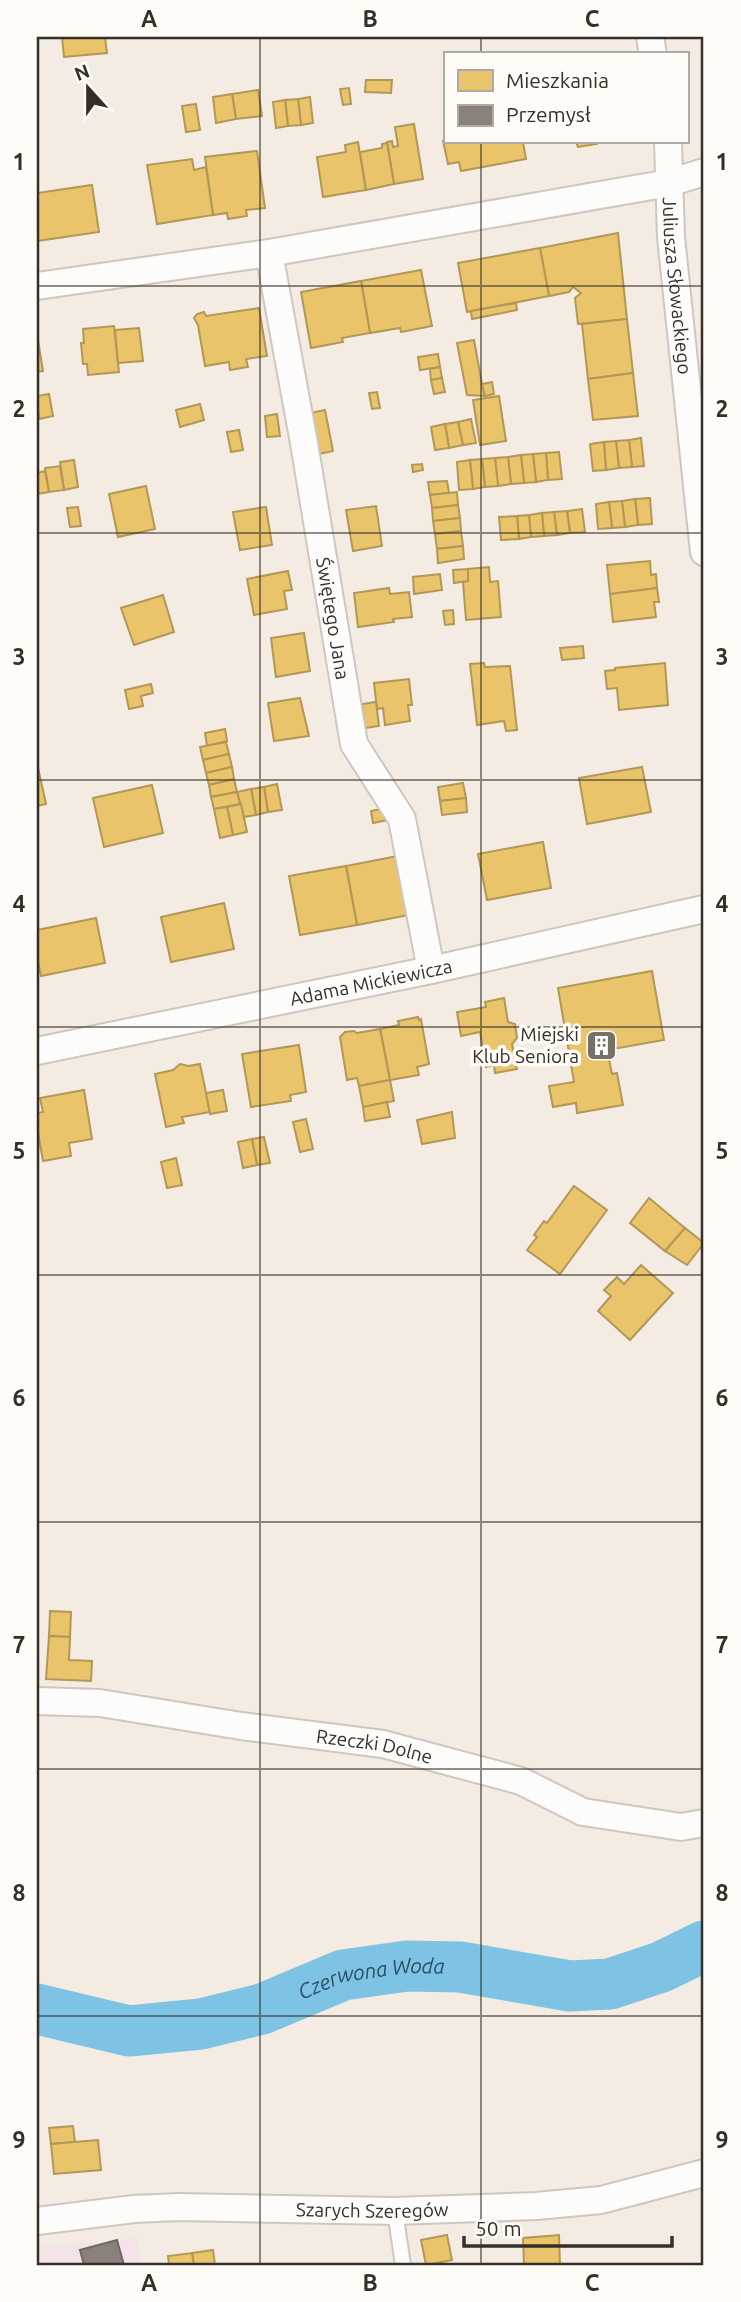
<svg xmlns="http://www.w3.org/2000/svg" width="741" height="2302" font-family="Ubuntu,sans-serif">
<rect width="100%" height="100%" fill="#f4ece2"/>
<path fill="#f4e4e8" d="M138,2238L140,2265H37V2247Z"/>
<g fill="#e9c46a" stroke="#b39756" stroke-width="2">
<path d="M62,37H105L107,53L64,57Z"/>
<path d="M366,80H392L391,93L365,92Z"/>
<path d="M349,88L351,104L343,105L340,89Z"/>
<path d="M258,90L262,116L236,119L232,94Z"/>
<path d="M232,94L236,119L216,123L213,97Z"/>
<path d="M310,97L313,123L301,125L298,99Z"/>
<path d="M298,99L301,125L288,126L285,100Z"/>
<path d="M285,100L288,126L276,128L273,102Z"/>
<path d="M196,104L200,130L186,132L182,106Z"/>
<path d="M414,124L423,179L394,184L387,142L392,141L393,147L398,146L395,127Z"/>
<path d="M443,141L523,142L526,159L461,171L459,162L448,164Z"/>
<path d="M358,142L366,190L323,197L317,157L346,152L345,145Z"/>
<path d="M576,142H597V144L578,147Z"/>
<path d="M387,143L394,184L366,190L360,152L382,148V144Z"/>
<path d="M257,151L265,208L246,210L247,216L228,219L227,213L213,215L205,157Z"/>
<path d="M192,159L194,170L206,167L213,215L157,224L147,165Z"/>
<path d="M92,185L99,232L37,241V193Z"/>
<path d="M618,233L627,319L578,324L575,298L581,293L573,287L569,292L549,296L540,248Z"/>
<path d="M540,248L549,296L467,312L458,263Z"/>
<path d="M421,270L432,326L401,332L400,328L370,333L361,281Z"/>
<path d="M361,281L370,333L342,338L343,342L311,348L301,292Z"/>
<path d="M516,303L517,310L472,319L471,311Z"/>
<path d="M259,308L267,356L246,359L248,367L230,370L229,362L205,366L198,325L194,318L197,314L204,312L206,316Z"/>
<path d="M627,319L633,373L588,379L582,324Z"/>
<path d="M114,326L119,372L88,375L87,364H83L81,343H84L83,329Z"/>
<path d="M139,328L143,361L118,363L115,330Z"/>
<path d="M37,334L43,371L37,372Z"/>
<path d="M474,340L482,384L485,396L467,395L457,343Z"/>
<path d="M438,354L440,367L420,370L418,357Z"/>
<path d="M440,367L442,378L431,380L430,369Z"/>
<path d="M633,373L638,416L593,420L588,379Z"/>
<path d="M442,378L445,392L434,394L431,380Z"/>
<path d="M492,382L494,394L485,396L482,384Z"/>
<path d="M377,392L380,408L372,409L369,393Z"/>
<path d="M49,394L53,416L39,419L37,396Z"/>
<path d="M499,396L506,441L480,445L473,400Z"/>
<path d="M200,404L204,420L180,427L176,410Z"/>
<path d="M325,410L333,451L319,454L310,413Z"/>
<path d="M277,414L280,436L267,437L265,416Z"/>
<path d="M471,419L476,443L463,445L458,422Z"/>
<path d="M458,422L463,445L449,448L445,424Z"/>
<path d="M445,424L449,448L435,450L431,427Z"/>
<path d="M239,430L243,450L231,452L227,432Z"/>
<path d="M641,438L644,466L632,467L629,440Z"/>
<path d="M629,440L632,467L619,468L616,441Z"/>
<path d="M616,441L619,468L606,470L604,442Z"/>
<path d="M604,442L606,470L593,471L590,444Z"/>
<path d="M559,452L562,479L548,480L546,453Z"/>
<path d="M546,453L548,480L536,482L533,454Z"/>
<path d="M533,454L536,482L524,483L521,455Z"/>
<path d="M521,455L524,483L511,484L508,457Z"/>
<path d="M508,457L511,484L498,486L495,458Z"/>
<path d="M495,458L498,486L485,487L482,459Z"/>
<path d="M482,459L485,487L473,489L470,460Z"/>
<path d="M74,460L78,487L64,490L60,462Z"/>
<path d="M470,460L473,489L459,490L457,462Z"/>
<path d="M422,464L423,470L413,472L412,465Z"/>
<path d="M60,466L64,490L49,492L45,468Z"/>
<path d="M45,471L49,492L37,494V473Z"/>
<path d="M447,481L449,493L430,495L428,482Z"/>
<path d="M146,486L155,529L118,537L109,494Z"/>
<path d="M457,492L458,505L432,508L430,495Z"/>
<path d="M650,498L652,524L638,525L635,499Z"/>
<path d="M635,499L638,525L625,527L622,501Z"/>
<path d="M622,501L625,527L612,528L609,502Z"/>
<path d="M609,502L612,528L598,529L596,504Z"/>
<path d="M458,505L460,518L433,521L432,508Z"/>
<path d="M376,506L382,546L353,551L346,510Z"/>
<path d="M78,507L81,526L70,527L67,508Z"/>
<path d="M266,507L272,545L240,550L233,512Z"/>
<path d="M582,509L585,532L570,533L567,511Z"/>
<path d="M567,511L570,533L557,535L554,512Z"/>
<path d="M554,512L557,535L544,536L542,513Z"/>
<path d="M542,513L544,536L531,537L529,515Z"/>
<path d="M529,515L531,537L519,539L517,516Z"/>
<path d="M517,516L519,539L501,540L499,517Z"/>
<path d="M460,518L461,531L435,534L433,521Z"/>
<path d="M461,531L463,546L437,549L435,534Z"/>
<path d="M463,546L464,559L438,563L437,549Z"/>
<path d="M650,561L651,575L656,574L657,588L610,594L607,565Z"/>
<path d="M489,567L490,582L498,581L501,617L466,620L463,582L468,581V569Z"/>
<path d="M468,569V581L454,583L453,570Z"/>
<path d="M288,571L292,590L284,591L287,609L254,615L247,579Z"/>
<path d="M440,574L442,590L414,594L413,577Z"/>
<path d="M389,588L390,594L409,592L412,617L393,619L394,622L358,627L354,593Z"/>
<path d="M657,588L659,602H654L656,617L613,622L610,594Z"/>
<path d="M163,595L174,632L134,645L121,608Z"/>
<path d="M453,610L454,624L445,625L443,611Z"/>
<path d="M304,633L310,671L276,677L271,638Z"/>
<path d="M583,646L584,658L562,660L560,648Z"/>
<path d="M484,663L485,667L510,666L517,730L506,731L504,721L477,725L470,664Z"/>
<path d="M665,663L668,705L619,710L617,688L607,689L605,671L615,670V668Z"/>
<path d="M409,679L412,705H408L410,721L385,725L383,708L377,709L374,683Z"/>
<path d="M151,684L153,693L141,696L143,706L129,709L125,690Z"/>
<path d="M300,698L309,736L274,741L268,703Z"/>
<path d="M376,702L379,726L365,728L362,704Z"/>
<path d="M225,729L227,741L207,746L205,733Z"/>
<path d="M226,742L229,754L203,760L200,747Z"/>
<path d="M229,754L232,767L206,773L203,760Z"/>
<path d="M37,763L46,804L37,806Z"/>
<path d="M232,767L234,779L209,785L206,773Z"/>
<path d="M642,767L651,812L587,824L579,778Z"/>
<path d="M234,779L237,792L211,797L209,785Z"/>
<path d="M463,783L466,798L440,801L438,787Z"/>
<path d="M277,784L282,810L268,812L264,787Z"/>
<path d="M152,785L163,833L104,847L93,798Z"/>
<path d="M264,787L268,812L256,815L251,789Z"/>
<path d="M251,789L256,815L244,817L237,792Z"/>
<path d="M237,792L240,804L214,809L211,797Z"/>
<path d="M466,798L467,812L442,815L440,801Z"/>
<path d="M241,804L247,832L233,835L227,807Z"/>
<path d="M227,807L233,835L220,838L214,809Z"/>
<path d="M386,808L388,820L373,823L371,811Z"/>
<path d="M543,842L551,888L487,900L478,854Z"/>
<path d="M403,855L414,914L357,925L346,866Z"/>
<path d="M346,866L357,925L300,935L289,876Z"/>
<path d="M224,903L234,949L171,962L161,917Z"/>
<path d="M96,918L105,963L41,976L37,957V930Z"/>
<path d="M652,971L664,1040L607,1050L612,1074L617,1073L623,1105L577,1113L576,1103L553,1107L549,1086L574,1082L558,988Z"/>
<path d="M504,998L508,1022L515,1024L517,1038L512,1044L517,1069L495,1073L494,1065L486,1067L480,1032L461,1036L457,1012L486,1007L485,1002Z"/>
<path d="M418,1017L419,1020L421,1019L429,1064L417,1067L419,1075L390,1080L380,1029L399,1025L398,1021Z"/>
<path d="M380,1029L390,1080L359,1086L357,1078L347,1080L340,1037L345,1032L354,1031L357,1033Z"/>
<path d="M299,1045L306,1092L290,1095L291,1101L251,1107L242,1054Z"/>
<path d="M180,1064L188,1066L200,1064L210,1112L182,1117L184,1123L166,1127L155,1074L173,1070Z"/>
<path d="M390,1080L394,1101L363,1107L359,1086Z"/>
<path d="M84,1090L92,1139L69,1143L71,1156L43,1161L37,1127V1113L43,1112L40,1098Z"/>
<path d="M223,1090L227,1111L210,1114L206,1093Z"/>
<path d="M387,1102L390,1117L365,1121L363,1107Z"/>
<path d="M452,1112L455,1138L422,1144L417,1120Z"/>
<path d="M306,1119L313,1149L300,1152L293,1122Z"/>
<path d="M264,1137L270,1163L257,1165L252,1139Z"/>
<path d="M252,1139L257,1165L243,1168L238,1142Z"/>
<path d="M176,1158L182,1185L167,1188L161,1162Z"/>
<path d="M574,1186L607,1210L560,1274L527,1250L537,1237L534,1235L544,1221L547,1223Z"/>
<path d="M649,1198L685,1228L665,1251L630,1223Z"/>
<path d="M685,1228L704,1243L687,1265L665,1251Z"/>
<path d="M641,1265L673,1293L630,1340L598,1311L611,1296L604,1290L617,1277L624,1284Z"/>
<path d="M50,1611L71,1612L70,1637L49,1636Z"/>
<path d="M49,1636L70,1637L69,1660L92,1661L91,1681L46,1679Z"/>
<path d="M73,2126L75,2142L51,2144L49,2128Z"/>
<path d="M98,2140L101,2170L54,2174L51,2144Z"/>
<path d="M447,2235L452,2260L426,2265L421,2240Z"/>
<path d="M559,2235L560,2265H524L523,2238Z"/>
<path d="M213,2250L215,2265H194L192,2253Z"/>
<path d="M192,2253L194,2265H169L168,2256Z"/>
</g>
<path fill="#8a817c" stroke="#706863" stroke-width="2" d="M117,2240L124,2265H84L80,2250Z"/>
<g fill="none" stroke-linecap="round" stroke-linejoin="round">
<path stroke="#7ec3e3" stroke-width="51" id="s1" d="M37,2009L129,2031L201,2024L262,2009L343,1975L407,1966L460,1967L570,1986L610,1984L661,1967L704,1946"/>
<defs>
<path id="lane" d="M395,2211L403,2265"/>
<g id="street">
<path d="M650,37L653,54"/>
<path id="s2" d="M668,142L671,237L704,552"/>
<path id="s3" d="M269,253L304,443L354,744L402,819L431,970"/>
<path d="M37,286L269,253L669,183L704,172"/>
<path id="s4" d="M37,1051L431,970L704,909"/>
<path id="s5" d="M37,1701L100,1703L241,1726L383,1744L521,1781L583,1812L681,1827L704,1823"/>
<path id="s6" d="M37,2221L134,2209L179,2207L395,2211L536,2206L601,2200L704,2173"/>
</g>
</defs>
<use href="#lane" stroke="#cec7bf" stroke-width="18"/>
<use href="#street" stroke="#cec7bf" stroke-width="30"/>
<use href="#lane" stroke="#fdfcfb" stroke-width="14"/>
<use href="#street" stroke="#fdfcfb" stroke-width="26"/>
</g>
<path fill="none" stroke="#352f29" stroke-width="2" stroke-opacity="0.55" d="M260,37V2265M481,37V54M481,142V2265M37,286H704M37,533H704M37,780H704M37,1027H704M37,1275H704M37,1522H704M37,1769H704M37,2016H704"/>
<defs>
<symbol id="building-square" viewBox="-11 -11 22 22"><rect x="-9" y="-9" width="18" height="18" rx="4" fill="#78716a" stroke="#fffcf8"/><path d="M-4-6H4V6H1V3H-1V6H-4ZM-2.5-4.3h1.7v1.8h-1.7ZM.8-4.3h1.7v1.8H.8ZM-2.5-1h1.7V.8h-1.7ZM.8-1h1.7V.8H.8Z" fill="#fff"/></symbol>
</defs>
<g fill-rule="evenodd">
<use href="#building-square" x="584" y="1028" width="35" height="35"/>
</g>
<g text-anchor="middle" stroke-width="7" stroke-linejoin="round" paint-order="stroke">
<g font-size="19" fill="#352f29" stroke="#fffcf8">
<text dy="7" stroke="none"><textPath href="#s2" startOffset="144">Juliusza Słowackiego</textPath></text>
<text dy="7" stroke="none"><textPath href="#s3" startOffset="371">Świętego Jana</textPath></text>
<text dy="7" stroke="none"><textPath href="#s4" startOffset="341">Adama Mickiewicza</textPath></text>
<text dy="7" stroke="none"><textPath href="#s5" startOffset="341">Rzeczki Dolne</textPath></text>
<text dy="7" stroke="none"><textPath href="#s6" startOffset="336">Szarych Szeregów</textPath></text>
</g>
<g font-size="19" fill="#352f29" stroke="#fffcf8" text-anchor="end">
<text x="579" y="1041">Miejski<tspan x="579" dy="22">Klub Seniora</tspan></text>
</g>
<g font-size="21" font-style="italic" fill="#275167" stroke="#fffcf8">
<text dy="7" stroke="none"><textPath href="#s1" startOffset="345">Czerwona Woda</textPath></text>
</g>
</g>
<rect width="741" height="2302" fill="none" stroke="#fffcf8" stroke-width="77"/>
<rect x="444" y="52" width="245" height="91" fill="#fffcf8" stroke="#aeaaa5" stroke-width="2"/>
<rect x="458" y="70" width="35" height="21" fill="#e9c46a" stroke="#aeaaa5" stroke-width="2"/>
<text x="506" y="88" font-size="21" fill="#352f29">Mieszkania</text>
<rect x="458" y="105" width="35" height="21" fill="#8a817c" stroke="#aeaaa5" stroke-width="2"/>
<text x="506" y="122" font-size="21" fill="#352f29">Przemysł</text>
<g transform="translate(88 88) rotate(339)" stroke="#fffcf8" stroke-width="5" paint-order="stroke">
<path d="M0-5L12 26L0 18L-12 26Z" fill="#352f29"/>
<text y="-10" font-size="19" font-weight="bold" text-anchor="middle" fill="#352f29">N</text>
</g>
<path d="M464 2236v10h208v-10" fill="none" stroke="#352f29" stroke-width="3.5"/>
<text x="475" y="2236" font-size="21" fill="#352f29" stroke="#fffcf8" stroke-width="5" paint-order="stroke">50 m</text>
<rect x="38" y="38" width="664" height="2226" fill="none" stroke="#352f29" stroke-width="2.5"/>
<g font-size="23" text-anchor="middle" font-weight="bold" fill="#352f29">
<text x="149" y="27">A</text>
<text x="370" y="27">B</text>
<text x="592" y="27">C</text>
<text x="19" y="170">1</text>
<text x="722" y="170">1</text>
<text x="19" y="417">2</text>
<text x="722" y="417">2</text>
<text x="19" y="665">3</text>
<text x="722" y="665">3</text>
<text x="19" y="912">4</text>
<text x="722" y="912">4</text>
<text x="19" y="1159">5</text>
<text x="722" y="1159">5</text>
<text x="19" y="1406">6</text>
<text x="722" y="1406">6</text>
<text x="19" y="1653">7</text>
<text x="722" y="1653">7</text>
<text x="19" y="1901">8</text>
<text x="722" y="1901">8</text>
<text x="19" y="2148">9</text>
<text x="722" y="2148">9</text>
<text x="149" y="2291">A</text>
<text x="370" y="2291">B</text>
<text x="592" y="2291">C</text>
</g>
</svg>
